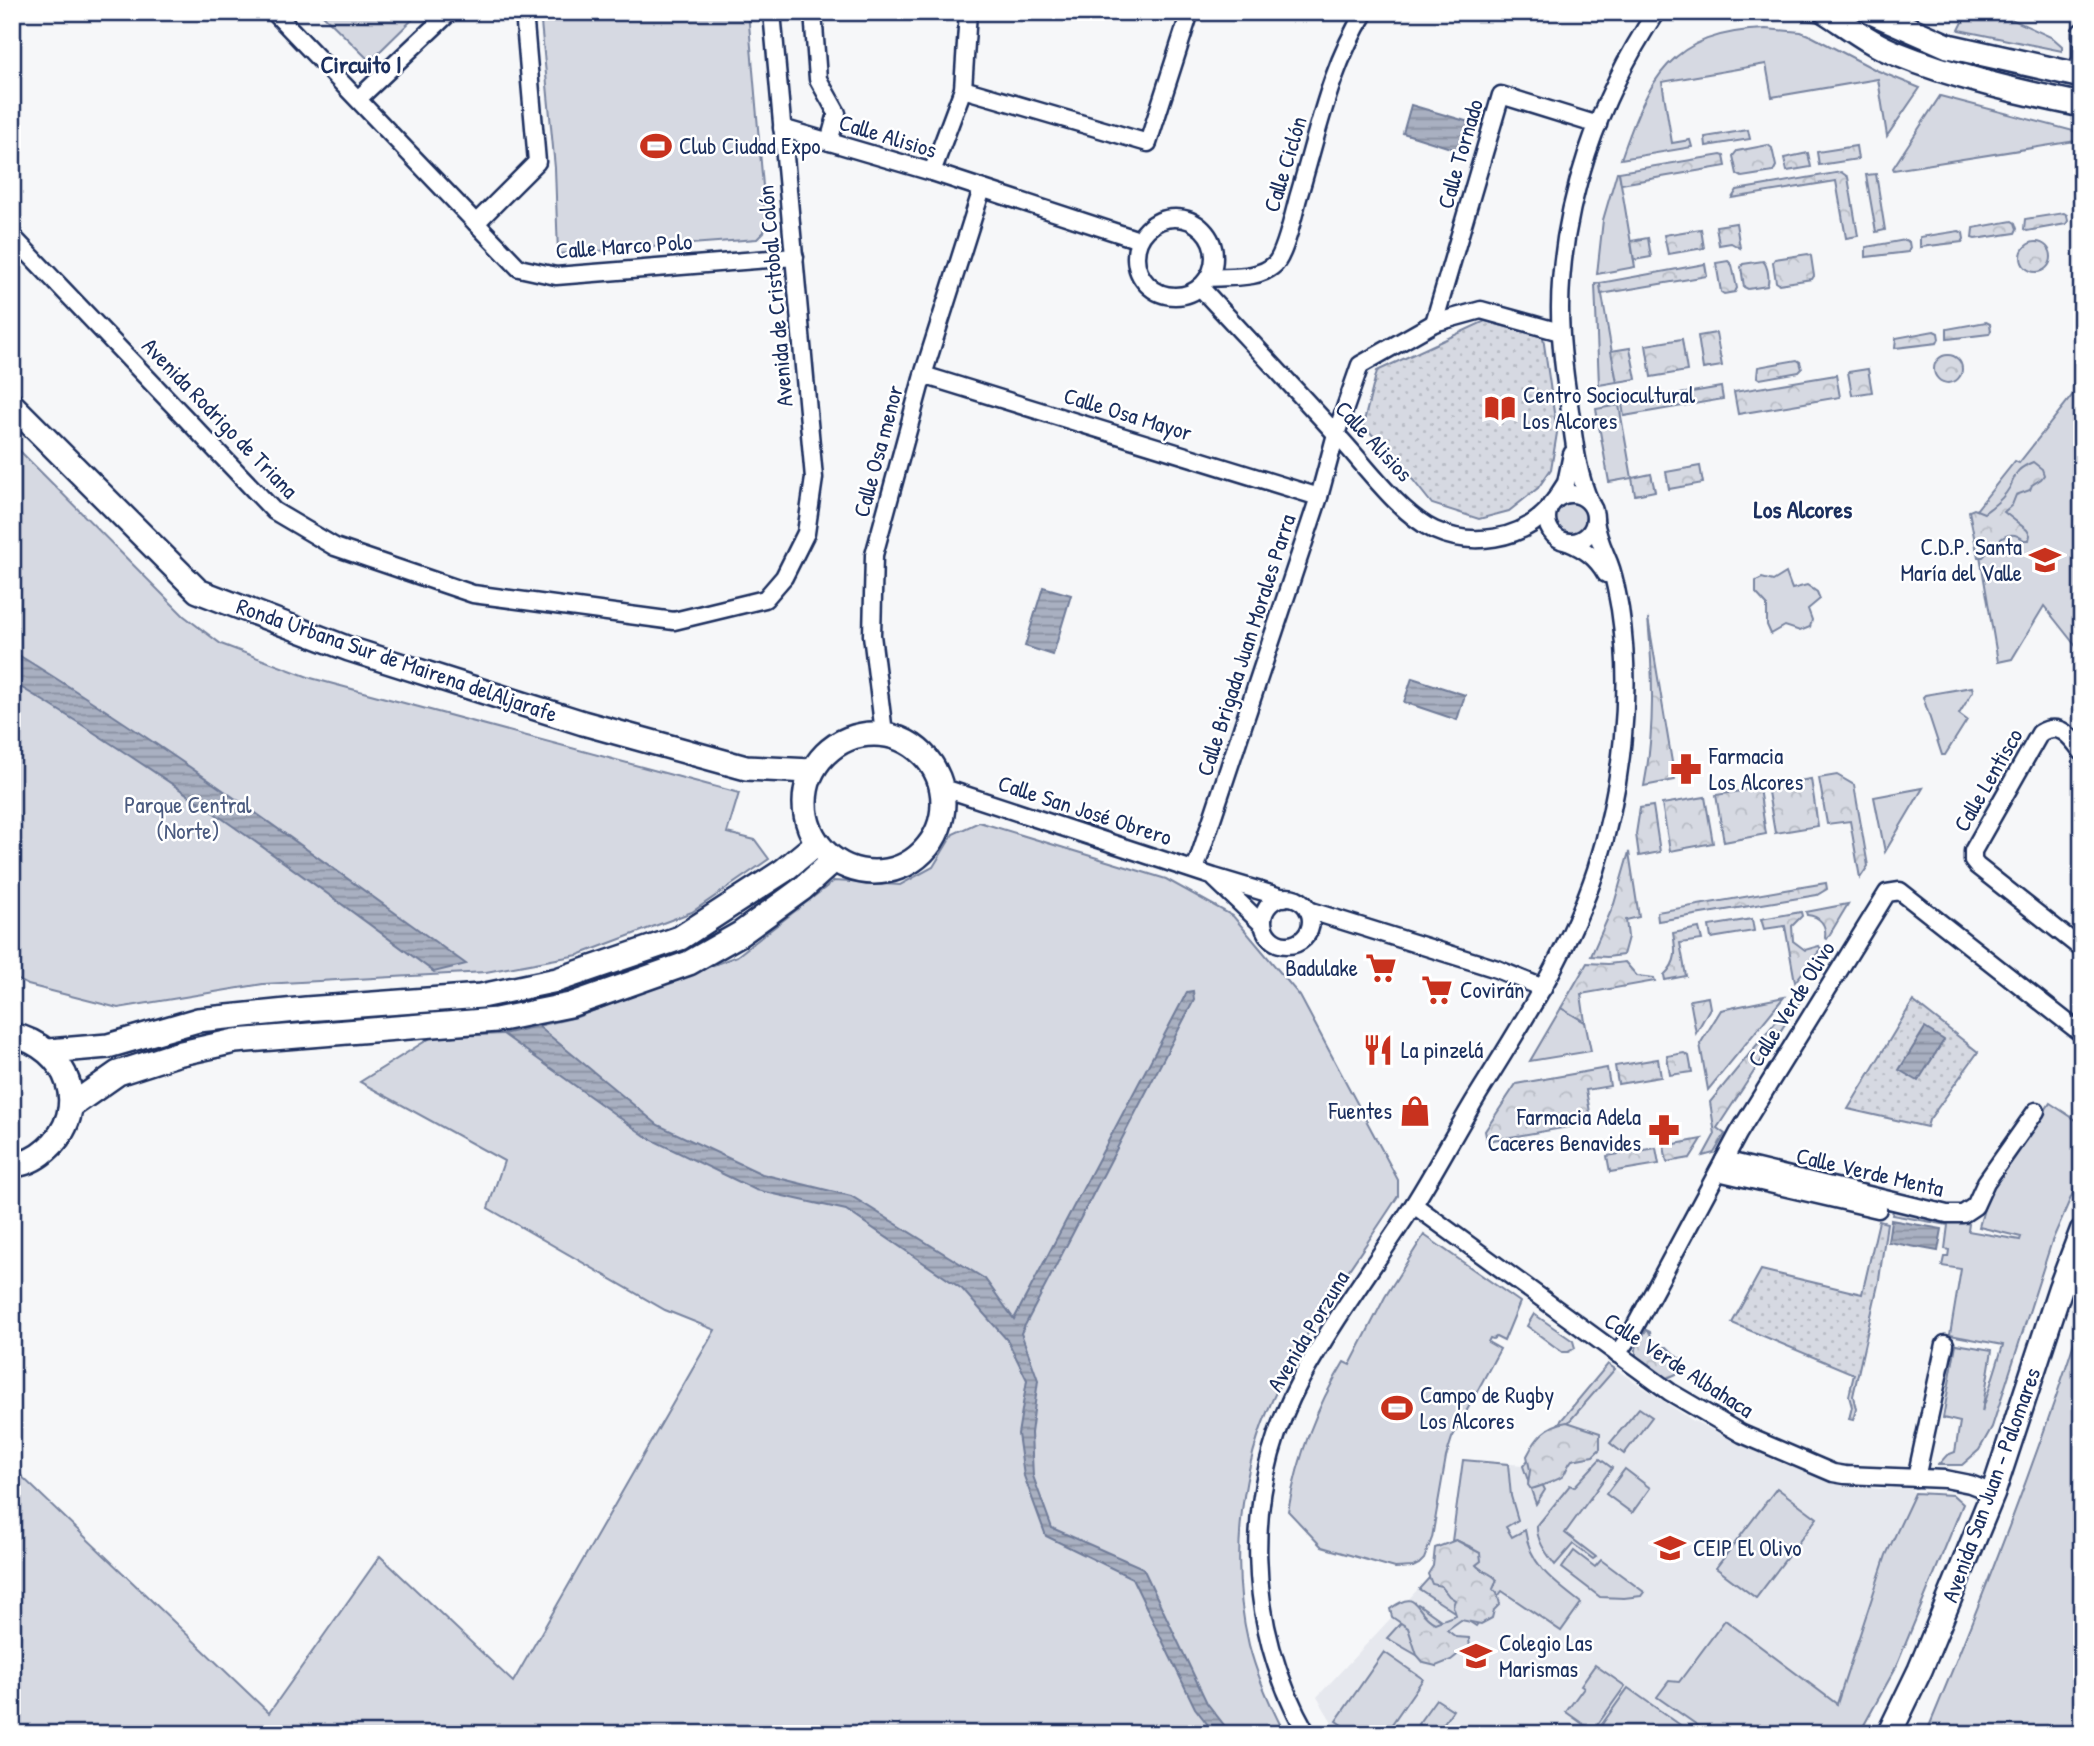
<svg xmlns="http://www.w3.org/2000/svg" width="2094" height="1746" font-family="'Patrick Hand',sans-serif">
<defs>
<pattern id="forest-crowns" width="20" height="18" patternUnits="userSpaceOnUse" patternTransform="scale(1.75)"><rect width="20" height="18" fill="#d6d9e2"/><path d="M2 6a3 3 0 1 1 6 0M12 15a3 3 0 1 1 6 0" fill="none" stroke="#b7bbc4"/></pattern>
<pattern id="garden-dots" width="8" height="8" patternUnits="userSpaceOnUse" patternTransform="scale(1.75)"><rect width="8" height="8" fill="#d6d9e2"/><path d="M2 2h.1M6 6h.1" fill="none" stroke="#b7bbc4" stroke-width="1.8" stroke-linecap="round"/></pattern>
<pattern id="water-rules" width="6" height="5" patternUnits="userSpaceOnUse" patternTransform="scale(1.75)"><rect width="6" height="5" fill="#a9b0c1"/><path d="M0 2.5h6" fill="none" stroke="#8990a0"/></pattern>
</defs>
<rect width="100%" height="100%" fill="#f6f7f9"/>
<filter id="ink" filterUnits="userSpaceOnUse"><feTurbulence type="fractalNoise" baseFrequency=".0143" numOctaves="2"/><feDisplacementMap in="SourceGraphic" scale="14" xChannelSelector="R" yChannelSelector="G"/><feConvolveMatrix kernelMatrix="1 2 1 2 8 2 1 2 1" color-interpolation-filters="sRGB"/></filter>
<g filter="url(#ink)">
<path fill="#e6e8ee" d="M1608,1364L1692,1420L1778,1462L1837,1483L1879,1489L1910,1488L1915,1493L1886,1555L1841,1697L1823,1734H1339L1317,1697L1450,1555L1463,1460L1523,1465Z"/>
<g fill="#d6d9e2" stroke="#7884a0" stroke-width="2">
<path d="M320,12H420L370,61Z"/>
<path d="M540,12H748L766,221L764,232L757,239L558,254L555,168Z"/>
<path d="M1687,12H1805L1822,23L1797,18L1706,19L1696,18Z"/>
<path d="M1968,12H1996L2053,38L2062,46V51L1959,30Z"/>
<path d="M1766,29L1801,32L1811,36L1876,70L1920,88L1887,136L1878,79L1772,97L1766,64L1662,82L1672,143L1690,140L1692,147L1621,159C1649,78 1670,32 1766,29Z"/>
<path d="M1940,96L2081,133L2082,140L1894,170L1893,168Z"/>
<path d="M1617,172H1619L1635,267L1597,274L1603,220Z"/>
<path d="M1600,283L1617,382L1599,385L1595,284Z"/>
<path d="M2082,383V654L2044,606L2012,659L1998,662L1973,514L2015,461L2019,463Z"/>
<path d="M1619,405L1632,478L1609,482L1596,409Z"/>
<path d="M12,443L184,616L221,644L311,678L739,793L727,833L755,840L769,859L692,912L578,955L486,972L263,984L118,1008L28,985L12,977Z"/>
<circle cx="1571" cy="518" r="17"/>
<path d="M1786,573L1792,589L1807,585L1817,592L1820,599L1808,609L1812,620L1810,627L1800,631L1785,626L1771,634L1767,625V605L1756,593V581L1762,578L1773,581Z"/>
<path d="M1972,687L1973,691L1959,714L1967,720L1945,755H1942L1923,697L1925,695Z"/>
<path d="M1923,788L1885,852L1874,797Z"/>
<path d="M979,822L1166,879L1233,916L1300,996L1398,1180V1196C1355,1263 1298,1338 1268,1410C1238,1481 1231,1570 1249,1645C1257,1676 1270,1705 1285,1734H12V1467L269,1713L380,1556L513,1682L715,1330L665,1310L488,1208L504,1161L360,1082L432,1037L503,1034L577,1017L737,956L834,881L900,885L933,867L953,834Z"/>
<path d="M1784,997L1708,1090L1700,1044L1721,1010Z"/>
<path d="M1561,1008L1585,1022L1591,1051L1530,1061Z"/>
<path d="M2050,1103L2082,1124V1172L2052,1241L1992,1427L1979,1450L1962,1465H1938L1947,1455L1955,1452L1960,1422L1943,1418L1956,1344L1992,1350L1982,1412L2003,1345L1950,1335L1961,1269L1942,1266L1944,1257H1948L1949,1250L1945,1249L1948,1225L1892,1215L1894,1206L1969,1224L1968,1231L2020,1240L2021,1237L1979,1227L1988,1194Z"/>
<path d="M1424,1235L1520,1302L1504,1341L1496,1337L1493,1339L1490,1338L1488,1342L1500,1349L1452,1438L1446,1457L1432,1538L1424,1559L1419,1564L1413,1567L1395,1568L1322,1547L1288,1511C1298,1456 1315,1409 1344,1362L1350,1365L1385,1297Z"/>
<path d="M1534,1314L1573,1341L1575,1348L1568,1352H1562L1527,1326Z"/>
<path d="M2082,1318V1734H1926C1983,1597 2037,1460 2082,1318Z"/>
<path d="M1608,1364L1615,1369L1532,1464L1545,1490L1536,1504L1523,1466Z"/>
<path d="M1639,1408L1652,1417L1624,1454L1610,1443Z"/>
<path d="M1600,1459L1612,1468L1565,1533L1596,1557L1593,1559L1573,1544L1555,1565C1547,1554 1536,1540 1537,1526L1570,1485L1574,1487Z"/>
<path d="M1463,1460L1508,1464L1511,1496L1518,1520L1506,1527L1512,1537L1525,1530C1530,1566 1554,1582 1581,1603L1561,1631L1502,1591L1476,1626L1419,1589L1450,1555L1481,1570L1475,1565L1473,1548L1456,1540L1452,1541Z"/>
<path d="M1625,1469L1650,1488L1632,1513L1606,1494Z"/>
<path d="M1777,1488L1817,1518L1756,1598L1716,1568Z"/>
<path d="M1915,1493L1953,1495L1963,1504L1896,1667L1859,1734H1710L1657,1697L1669,1681L1679,1682L1725,1620L1837,1704L1886,1555Z"/>
<path d="M1574,1551L1595,1567L1601,1560L1644,1592L1641,1596L1624,1598L1600,1597L1562,1568Z"/>
<path d="M1418,1604L1445,1623L1436,1666L1387,1638Z"/>
<path d="M1384,1652L1423,1679L1385,1734H1355L1336,1721Z"/>
<path d="M1595,1665L1625,1686L1593,1731L1566,1712L1584,1687L1581,1685Z"/>
<path d="M1628,1688L1693,1734H1595Z"/>
<path d="M1436,1699L1453,1710L1436,1734H1432L1418,1724Z"/>
</g>
<g fill="url(#forest-crowns)" stroke="#7884a0" stroke-width="2">
<path d="M1748,130L1750,139L1706,146L1705,137Z"/>
<path d="M1768,145L1772,148L1776,166L1773,172L1742,177L1737,174L1733,156L1737,151Z"/>
<path d="M1856,146L1858,159L1819,165L1817,152Z"/>
<path d="M1808,153L1811,167L1787,171L1784,158Z"/>
<path d="M1721,155L1724,156L1726,166L1621,184L1619,172Z"/>
<path d="M1841,172L1848,177L1858,236L1846,238L1836,181L1732,198L1737,190Z"/>
<path d="M1876,174L1885,230L1876,232L1866,175Z"/>
<path d="M2064,213L2067,215L2068,221L2066,224L2027,231L2024,229L2025,219Z"/>
<path d="M2012,221L2015,223L2017,229L2015,233L1975,239L1972,238L1973,228Z"/>
<path d="M1736,223L1740,248L1731,243L1719,245L1716,226Z"/>
<path d="M1701,229L1704,248L1668,254L1664,235Z"/>
<path d="M1959,231L1963,233L1964,239L1962,242L1920,247V237Z"/>
<path d="M1648,238L1651,257L1634,260L1631,241Z"/>
<path d="M1905,240L1909,242L1910,248L1908,252L1866,257V247Z"/>
<circle cx="2036" cy="257" r="15"/>
<path d="M1808,254L1811,256L1814,276L1812,279L1779,284L1776,282L1773,262L1775,259Z"/>
<path d="M1728,261L1732,265L1737,288L1735,292L1724,294L1721,292L1716,263Z"/>
<path d="M1763,261C1768,266 1770,280 1767,286L1748,289L1744,287L1741,267L1743,264Z"/>
<path d="M1705,264L1707,276L1601,294L1600,283Z"/>
<path d="M1986,322L1990,324L1991,331L1989,334L1947,339V329Z"/>
<path d="M1934,331L1938,333L1939,339L1937,343L1895,348L1896,338Z"/>
<path d="M1716,333L1722,366L1703,369L1698,336Z"/>
<path d="M1682,339L1687,371L1651,377L1646,345Z"/>
<path d="M1630,348L1636,379L1617,382L1611,351Z"/>
<circle cx="1948" cy="369" r="14"/>
<path d="M1797,360L1800,362L1802,369L1799,372L1760,379L1757,377L1758,367Z"/>
<path d="M1868,369L1872,392L1852,395L1848,372Z"/>
<path d="M1836,375L1840,397L1738,414L1734,392Z"/>
<path d="M1721,387L1723,399L1624,416L1622,404Z"/>
<path d="M2033,462L2042,469L2044,475L2041,479L2032,485L2030,490L2016,495L2012,505L2004,512L2027,530L2030,535L2029,540H2024C2007,525 1995,545 1983,557H1978L1969,511L1974,509L1984,513C1991,508 2001,500 2006,493C2018,478 2009,472 2033,462Z"/>
<path d="M1700,466L1703,483L1669,489L1666,472Z"/>
<path d="M1651,474L1655,491L1635,495L1632,478Z"/>
<path d="M1648,618L1675,780L1644,786C1655,730 1653,674 1648,618Z"/>
<path d="M1837,775L1854,785L1868,866L1860,878L1850,821L1827,824L1819,778Z"/>
<path d="M1811,779L1818,826L1775,833L1767,786Z"/>
<path d="M1759,788L1766,834L1724,842L1716,795Z"/>
<path d="M1705,797L1713,843L1670,851L1662,804Z"/>
<path d="M1653,806L1660,852L1639,856L1636,834L1640,808Z"/>
<path d="M1629,852L1639,917L1626,920L1628,937L1623,955L1607,957L1591,956L1614,904Z"/>
<path d="M1826,883L1827,889L1817,895L1658,921L1657,912Z"/>
<path d="M1848,904L1827,939L1825,938C1827,925 1820,916 1807,915L1806,912Z"/>
<path d="M1801,912L1802,916L1792,926L1793,941L1805,950L1819,946L1821,949L1795,982L1785,926L1764,929L1761,919Z"/>
<path d="M1752,919L1754,931L1711,938L1709,926Z"/>
<path d="M1699,928L1702,940L1680,943L1686,976L1665,980L1664,975C1678,962 1676,950 1673,933Z"/>
<path d="M1625,962L1637,976L1654,978L1655,981L1581,994L1585,1022L1561,1008L1587,963L1608,964Z"/>
<path d="M1800,992L1804,995L1717,1128L1725,1134L1714,1153L1703,1156L1715,1134L1710,1102Z"/>
<path d="M1708,997L1710,1008L1696,1033L1690,1000Z"/>
<path d="M1684,1053L1689,1056L1692,1072L1670,1075L1667,1056Z"/>
<path d="M1658,1059L1661,1077L1618,1084L1615,1066Z"/>
<path d="M1607,1068L1610,1086L1586,1090L1592,1123L1487,1141L1485,1131L1516,1084Z"/>
<path d="M1702,1139L1690,1158L1667,1162L1664,1146Z"/>
<path d="M1656,1148L1659,1164L1610,1172L1607,1156Z"/>
<path d="M1646,1330L1650,1332L1651,1338L1658,1347H1667L1678,1358H1683V1371L1665,1379L1636,1358V1348Z"/>
<path d="M1567,1422L1600,1433V1449L1593,1456L1572,1460C1567,1465 1567,1471 1563,1476C1561,1479 1536,1488 1531,1489L1528,1485L1530,1470L1527,1456C1536,1438 1546,1425 1567,1422Z"/>
<path d="M1456,1540L1480,1553L1481,1561L1476,1565C1482,1572 1490,1572 1497,1580L1493,1589L1497,1593L1500,1604L1494,1610L1492,1618L1481,1624L1461,1620L1447,1630L1456,1637L1469,1638L1470,1649L1461,1652L1451,1660L1436,1666L1424,1663L1417,1655L1408,1628L1392,1617L1390,1609C1420,1586 1414,1614 1435,1623L1456,1615L1453,1606L1455,1600L1449,1596L1441,1586L1432,1584L1428,1574L1433,1566L1435,1548Z"/>
</g>
<g fill="url(#garden-dots)" stroke="#7884a0" stroke-width="2">
<path d="M1485,321L1543,337L1557,433L1551,469L1538,488L1509,511L1479,519L1432,504L1401,465L1363,425L1377,371Z"/>
<path d="M1913,1001L1978,1052L1929,1120L1927,1127L1848,1109Z"/>
<path d="M1879,1221L1887,1223L1879,1280L1853,1396L1856,1409L1853,1420L1849,1419L1852,1407L1849,1396L1854,1374L1732,1323L1761,1270L1862,1294Z"/>
</g>
<g fill="url(#water-rules)" stroke="#707c99" stroke-width="2">
<path d="M1411,105L1469,122L1460,151L1403,133Z"/>
<path d="M1043,587L1071,595L1053,655L1025,646Z"/>
<path d="M12,651C169,747 317,857 466,964L434,972C297,871 159,769 12,682Z"/>
<path d="M1412,678L1465,695L1457,720L1404,702Z"/>
<path d="M1193,991L1194,1000L1021,1333L1038,1380L1031,1433L1033,1476L1052,1528L1143,1568L1207,1703L1231,1734H1215L1195,1708L1132,1578L1046,1536L1024,1476L1018,1434L1027,1380L1008,1341L962,1289L846,1210L756,1190L648,1138L503,1034L538,1026L658,1125L762,1174L851,1196L985,1279L1014,1319L1187,992Z"/>
<path d="M1925,1028L1944,1040L1918,1081L1899,1070Z"/>
<path d="M1891,1220L1942,1229L1938,1251L1888,1242Z"/>
</g>
<g fill="none" stroke-linecap="round" stroke-linejoin="round">
<defs>
<g id="street">
<path d="M274,12L519,268L556,276L795,257"/>
<path d="M813,12L818,79L837,113L829,142"/>
<path d="M2077,75L2081,58V32"/>
<path d="M963,89L1148,143L1190,12"/>
<path d="M358,99L450,12"/>
<path d="M782,128L932,172L1139,240"/>
<path d="M932,172L963,89L968,12"/>
<circle cx="1175" cy="257" r="39"/>
<path d="M476,223L537,162L524,12"/>
<path d="M12,236L274,511L335,547L473,594L674,621L765,599L784,577L806,533L814,478L772,12"/>
<path d="M1208,278C1229,276 1259,280 1275,264C1285,254 1294,213 1298,198C1317,136 1330,67 1365,12"/>
<path d="M1200,287C1249,340 1298,392 1346,445C1370,472 1402,515 1434,530C1472,547 1520,540 1548,510"/>
<path d="M1434,323L1501,95L1598,125"/>
<path d="M923,375L1319,497"/>
<circle cx="1571" cy="518" r="24"/>
<path d="M1555,500L1566,483L1572,454"/>
<path d="M1590,502C1576,471 1574,437 1569,404C1564,372 1560,340 1560,308C1561,204 1599,98 1656,12"/>
<path d="M1568,542C1585,549 1597,558 1606,574"/>
<path d="M884,733L872,635L874,555L923,375L982,189"/>
<path d="M2082,752C2071,737 2060,721 2040,733L1973,851V861L1977,866L2082,949"/>
<path d="M941,787L1214,877L1284,898"/>
<path d="M1195,870L1319,497L1336,434L1360,365L1434,323L1481,310L1560,332"/>
<path d="M1215,879L1263,925"/>
<circle cx="1287" cy="921" r="24"/>
<path d="M1308,910L1497,969L1543,988"/>
<path d="M1724,1160L1947,1214H1963L1975,1206L1986,1182L2036,1111"/>
<path d="M1718,1172L1878,1209"/>
<path d="M1414,1205L1670,1392L1742,1434L1833,1473L1845,1475L1945,1479L1970,1484L1993,1493"/>
<path d="M1617,1354L1631,1334L1738,1134L1887,893L1900,891L2082,1034"/>
<path d="M1916,1478L1945,1344"/>
<path d="M1307,1734C1245,1625 1241,1490 1301,1379C1333,1321 1373,1267 1409,1212C1433,1175 1453,1136 1476,1098C1521,1025 1569,952 1596,870C1622,787 1633,695 1620,609C1617,594 1615,578 1609,563C1603,548 1597,537 1595,520"/>
</g>
<g id="secondary">
<path d="M1826,12C1848,26 1871,44 1895,53C1954,77 2019,92 2082,105"/>
<path d="M1871,12L1948,46L2082,76"/>
<path d="M12,405L198,591L349,649L583,723L746,768L812,771"/>
<circle cx="874" cy="803" r="69"/>
<path d="M12,1035C68,1047 93,1110 46,1150C37,1158 25,1164 12,1165"/>
<path d="M49,1051L108,1046L198,1020L306,1009L481,996L557,980L680,938L783,871L817,843"/>
<path d="M71,1106L118,1073L177,1054L235,1041L496,1020L570,1005L689,963L740,934L802,889L834,860"/>
<path d="M1889,1734L1920,1670L1993,1493L2060,1289L2082,1231"/>
</g>
</defs>
<use href="#street" stroke="#1b2f5e" stroke-width="21"/>
<use href="#secondary" stroke="#1b2f5e" stroke-width="28"/>
<use href="#street" stroke="#fff" stroke-width="16"/>
<use href="#secondary" stroke="#fff" stroke-width="23"/>
</g>
</g>
<defs>
<symbol id="stadium-bare" viewBox="-9 -9 18 18"><path d="M0-5a6.5 5 0 1 0 0 10a6.5 5 0 1 0 0-10ZM-3.5-1.8h7v3.6h-7Z" fill="#c8321e" stroke="#fff" stroke-width="2.5" paint-order="stroke"/></symbol>
<symbol id="library-bare" viewBox="-9 -9 18 18"><path d="M-6-4Q-3-5.5-.7-3.5V5Q-3 3-6 4ZM6-4Q3-5.5 .7-3.5V5Q3 3 6 4Z" fill="#c8321e" stroke="#fff" stroke-width="2.5" paint-order="stroke"/></symbol>
<symbol id="school-bare" viewBox="-9 -9 18 18"><path d="M0-5L7-2L0 1L-7-2ZM-4 1L0 2.5L4 1V4Q0 6-4 4Z" fill="#c8321e" stroke="#fff" stroke-width="2.5" paint-order="stroke"/></symbol>
<symbol id="pharmacy-bare" viewBox="-9 -9 18 18"><path d="M-2-6h4v4h4v4h-4v4h-4v-4h-4v-4h4Z" fill="#c8321e" stroke="#fff" stroke-width="2.5" paint-order="stroke"/></symbol>
<symbol id="supermarket-bare" viewBox="-9 -9 18 18"><path d="M-6-5.5h2.5l.6 2H6L4.5 2H-2.5L-4.4-4H-6ZM-1.5 3.2a1.3 1.3 0 1 0 .1 0ZM3 3.2a1.3 1.3 0 1 0 .1 0Z" fill="#c8321e" stroke="#fff" stroke-width="2.5" paint-order="stroke"/></symbol>
<symbol id="restaurant-bare" viewBox="-9 -9 18 18"><path d="M-5-6h1v4h1v-4h1v4h1v-4h1v5L-1.5 .5V6h-2V.5L-5-1ZM5-6V6H3V1.5H1.5Q1.5-4 5-6Z" fill="#c8321e" stroke="#fff" stroke-width="2.5" paint-order="stroke"/></symbol>
<symbol id="shop-bare" viewBox="-9 -9 18 18"><path d="M-5-2.5h2.3a2.7 3.5 0 0 1 5.4 0H5L5.5 6h-11ZM-1.5-2.5h3a1.5 2.3 0 0 0-3 0Z" fill="#c8321e" stroke="#fff" stroke-width="2.5" paint-order="stroke"/></symbol>
</defs>
<g fill-rule="evenodd">
<use href="#stadium-bare" x="634" y="124" width="44" height="44"/>
<use href="#library-bare" x="1478" y="386" width="44" height="44"/>
<use href="#school-bare" x="2023" y="538" width="44" height="44"/>
<use href="#pharmacy-bare" x="1664" y="747" width="44" height="44"/>
<use href="#supermarket-bare" x="1359" y="946" width="44" height="44"/>
<use href="#supermarket-bare" x="1415" y="968" width="44" height="44"/>
<use href="#restaurant-bare" x="1356" y="1028" width="44" height="44"/>
<use href="#shop-bare" x="1393" y="1089" width="44" height="44"/>
<use href="#pharmacy-bare" x="1642" y="1108" width="44" height="44"/>
<use href="#stadium-bare" x="1375" y="1386" width="44" height="44"/>
<use href="#school-bare" x="1648" y="1526" width="44" height="44"/>
<use href="#school-bare" x="1454" y="1634" width="44" height="44"/>
</g>
<g text-anchor="middle" stroke-width="5" stroke-linejoin="round" paint-order="stroke">
<g font-size="23" fill="#1b2f5e" stroke="#fff">
<text transform="translate(888 136) rotate(17)" y="8">Calle Alisios</text>
<text transform="translate(1460 154) rotate(-74)" y="8">Calle Tornado</text>
<text transform="translate(1285 164) rotate(-73)" y="8">Calle Ciclón</text>
<text transform="translate(624 246) rotate(-4)" y="8">Calle Marco Polo</text>
<text transform="translate(775 296) rotate(-95)" y="8">Avenida de Cristobal Colón</text>
<text transform="translate(1128 414) rotate(17)" y="8">Calle Osa Mayor</text>
<text transform="translate(220 418) rotate(46)" y="8">Avenida Rodrigo de Triana</text>
<text transform="translate(1374 441) rotate(47)" y="8">Calle Alisios</text>
<text transform="translate(878 451) rotate(-75)" y="8">Calle Osa menor</text>
<text transform="translate(1246 645) rotate(-72)" y="8">Calle Brigada Juan Morales Parra</text>
<text transform="translate(397 660) rotate(19)" y="8">Ronda Urbana Sur de Mairena delAljarafe</text>
<text transform="translate(1988 780) rotate(-60)" y="8">Calle Lentisco</text>
<text transform="translate(1085 810) rotate(18)" y="8">Calle San José Obrero</text>
<text transform="translate(1791 1004) rotate(-58)" y="8">Calle Verde Olivo</text>
<text transform="translate(1870 1172) rotate(13)" y="8">Calle Verde Menta</text>
<text transform="translate(1308 1331) rotate(-59)" y="8">Avenida Porzuna</text>
<text transform="translate(1679 1365) rotate(33)" y="8">Calle Verde Albahaca</text>
<text transform="translate(1991 1485) rotate(-70)" y="8">Avenida San Juan - Palomares</text>
</g>
<g font-size="23" fill="#1b2f5e" stroke="#fff" text-anchor="start">
<text x="679" y="154">Club Ciudad Expo</text>
<text x="1523" y="403">Centro Sociocultural<tspan x="1523" dy="26">Los Alcores</tspan></text>
<text x="2022" y="555" text-anchor="end">C.D.P. Santa<tspan x="2022" dy="26">María del Valle</tspan></text>
<text x="1709" y="764">Farmacia<tspan x="1709" dy="26">Los Alcores</tspan></text>
<text x="1358" y="976" text-anchor="end">Badulake</text>
<text x="1460" y="998">Covirán</text>
<text x="1401" y="1058">La pinzelá</text>
<text x="1392" y="1119" text-anchor="end">Fuentes</text>
<text x="1641" y="1125" text-anchor="end">Farmacia Adela<tspan x="1641" dy="26">Caceres Benavides</tspan></text>
<text x="1420" y="1403">Campo de Rugby<tspan x="1420" dy="26">Los Alcores</tspan></text>
<text x="1693" y="1556">CEIP El Olivo</text>
<text x="1499" y="1651">Colegio Las<tspan x="1499" dy="26">Marismas</tspan></text>
</g>
<g font-size="23" fill="#4a5a7f" stroke="#fff">
<text x="188" y="813">Parque Central<tspan x="188" dy="26">(Norte)</tspan></text>
</g>
<g font-size="24" font-weight="bold" fill="#1b2f5e" stroke="#fff">
<text x="361" y="73">Circuito I</text>
<text x="1803" y="518">Los Alcores</text>
</g>
</g>
<rect width="2094" height="1746" fill="none" stroke="#fff" stroke-width="42"/>
<rect x="21" y="21" width="2052" height="1704" fill="none" stroke="#1b2f5e" stroke-width="2.5" filter="url(#ink)"/>
</svg>
